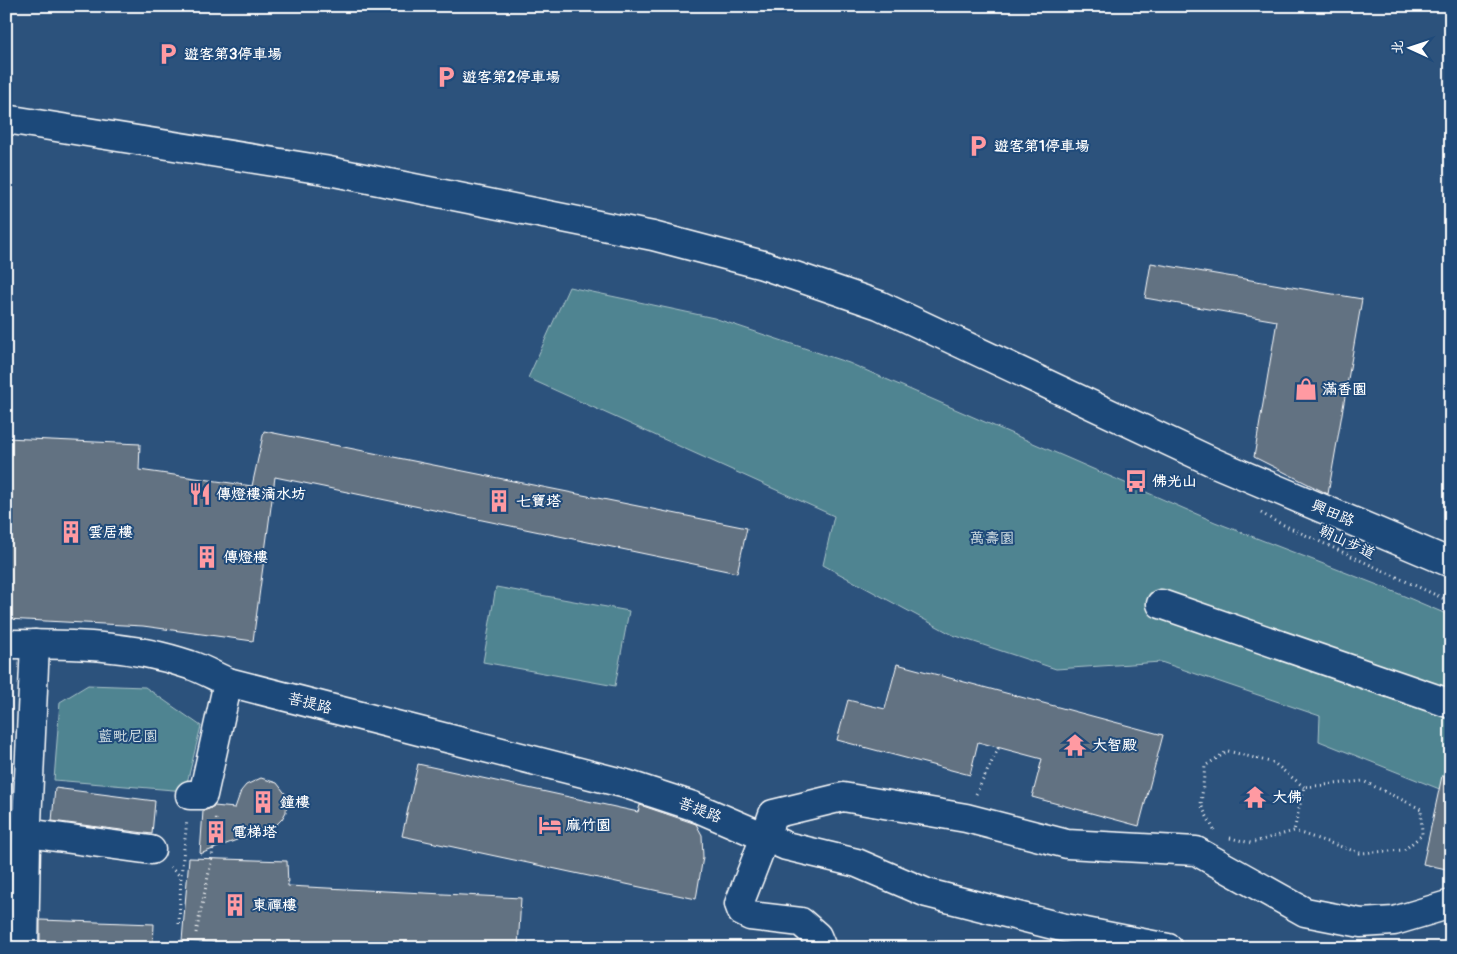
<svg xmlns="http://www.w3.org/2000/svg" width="1457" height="954" font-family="Pangolin,'LXGW WenKai TC',sans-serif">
<rect width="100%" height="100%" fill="#2c527c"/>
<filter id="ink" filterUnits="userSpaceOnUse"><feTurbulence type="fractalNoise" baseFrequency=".02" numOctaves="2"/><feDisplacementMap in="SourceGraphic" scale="10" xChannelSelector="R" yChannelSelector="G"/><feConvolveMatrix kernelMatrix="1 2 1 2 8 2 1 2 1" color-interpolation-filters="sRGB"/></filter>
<g filter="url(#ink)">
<g fill="#508491" stroke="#a8c2c8">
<path d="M569,287L714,318L849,363L1215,522L1383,587L1451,616V791L1442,790L1319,741L1320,716L1161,662L1056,669L953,635L823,565L834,516L528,378Z"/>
<path d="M496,587L629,611L615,686L483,662Z"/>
<path d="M88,685L145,687L201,726L185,791L54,780L60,702Z"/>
</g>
<g fill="#627282" stroke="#fff">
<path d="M1151,263L1362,299L1328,494L1254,457L1277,321L1145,298Z"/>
<path d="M264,431L747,528L737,573L275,477L253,641L143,626L6,619V438L140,444L139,470L252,486Z"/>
<path d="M897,664L1163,735L1139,826L1032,797L1042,759L978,742L970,775L837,740L848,700L885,709Z"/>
<path d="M418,764L638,812L640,805L696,824L702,835L703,857L696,899L402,836Z"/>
<path d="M1442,776H1451V870L1423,864Z"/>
<path d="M261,778L277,783L287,796L286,812L282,819L276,825L200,854L203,811L209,809L214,806L235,808L241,791L246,785Z"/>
<path d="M55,788L155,801L152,834L52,821Z"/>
<path d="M189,858L287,861L288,886L521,898L518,948H323L182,941Z"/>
<path d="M40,920L154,924L153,948H40Z"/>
</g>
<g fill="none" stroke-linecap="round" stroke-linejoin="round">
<defs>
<g id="minor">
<path d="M6,119L324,170L653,236L763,265L879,305L1215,463L1451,563"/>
<path d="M1161,604L1451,704"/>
<path d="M6,644C69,644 130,644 190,665C203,669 216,677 228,682L626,784L693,806L786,846L857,863L927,893L1065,928L1168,948"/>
<path d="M190,795H203L228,682"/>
<path d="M27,833L151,850"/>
<path d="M24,948L26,845L35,644"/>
<path d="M822,948L817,936L801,922L750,916L742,912L739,904L765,837L773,814L843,797L966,818L1067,844L1196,851L1305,912L1361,923L1394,921L1451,904"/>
</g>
</defs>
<use href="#minor" stroke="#fff" stroke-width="31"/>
<g stroke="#fff" stroke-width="3" stroke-dasharray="1 4" stroke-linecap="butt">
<path d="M1261,513L1275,521L1451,602"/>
<path d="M976,794L999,747"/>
<path d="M1214,830L1201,805L1205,766L1228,751L1274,763L1304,787"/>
<path d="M1230,838L1251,843L1294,831L1360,853L1404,850L1422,835L1421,809L1363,781L1304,787L1294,831"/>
<path d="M170,867L180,876"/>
<path d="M179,924L181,876L187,820"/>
<path d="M196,933L212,858L216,818"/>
<path d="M178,948V941"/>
</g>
<use href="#minor" stroke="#1f4a7a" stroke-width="28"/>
</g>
</g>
<defs>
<symbol id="parking-bare" viewBox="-9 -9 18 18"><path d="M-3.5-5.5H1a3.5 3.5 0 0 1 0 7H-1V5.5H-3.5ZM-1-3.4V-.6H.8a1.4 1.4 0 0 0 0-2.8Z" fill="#ff9aa2" stroke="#1f4a7a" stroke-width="2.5" paint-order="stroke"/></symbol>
<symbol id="shop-bare" viewBox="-9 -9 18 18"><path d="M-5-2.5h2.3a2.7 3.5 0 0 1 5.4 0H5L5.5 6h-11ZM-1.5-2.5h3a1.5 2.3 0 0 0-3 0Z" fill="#ff9aa2" stroke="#1f4a7a" stroke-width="2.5" paint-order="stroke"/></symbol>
<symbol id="bus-bare" viewBox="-9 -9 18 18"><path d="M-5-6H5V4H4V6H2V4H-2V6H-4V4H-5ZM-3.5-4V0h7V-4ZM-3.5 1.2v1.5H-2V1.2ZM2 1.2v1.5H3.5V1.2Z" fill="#ff9aa2" stroke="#1f4a7a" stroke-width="2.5" paint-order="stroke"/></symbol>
<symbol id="restaurant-bare" viewBox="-9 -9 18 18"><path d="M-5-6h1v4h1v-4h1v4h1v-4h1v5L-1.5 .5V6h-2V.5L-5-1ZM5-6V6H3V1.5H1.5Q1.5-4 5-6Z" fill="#ff9aa2" stroke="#1f4a7a" stroke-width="2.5" paint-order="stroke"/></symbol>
<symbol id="building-bare" viewBox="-9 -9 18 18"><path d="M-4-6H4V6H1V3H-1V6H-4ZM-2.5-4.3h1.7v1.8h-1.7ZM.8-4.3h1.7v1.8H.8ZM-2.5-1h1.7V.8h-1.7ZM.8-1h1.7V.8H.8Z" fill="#ff9aa2" stroke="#1f4a7a" stroke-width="2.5" paint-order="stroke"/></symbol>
<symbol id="temple-bare" viewBox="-9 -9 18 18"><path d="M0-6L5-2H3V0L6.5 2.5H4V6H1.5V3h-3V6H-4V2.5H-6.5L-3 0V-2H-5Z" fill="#ff9aa2" stroke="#1f4a7a" stroke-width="2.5" paint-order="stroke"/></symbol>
<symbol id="hotel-bare" viewBox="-9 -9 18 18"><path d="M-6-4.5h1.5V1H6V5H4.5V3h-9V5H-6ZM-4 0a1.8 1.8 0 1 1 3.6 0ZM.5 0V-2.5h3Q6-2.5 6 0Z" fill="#ff9aa2" stroke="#1f4a7a" stroke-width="2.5" paint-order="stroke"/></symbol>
</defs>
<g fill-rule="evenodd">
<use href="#parking-bare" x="152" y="38" width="32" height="32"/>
<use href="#parking-bare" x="430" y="61" width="32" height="32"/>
<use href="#parking-bare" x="962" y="130" width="32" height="32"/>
<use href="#shop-bare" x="1290" y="373" width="32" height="32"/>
<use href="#bus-bare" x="1120" y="465" width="32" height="32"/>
<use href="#restaurant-bare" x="184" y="478" width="32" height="32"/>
<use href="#building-bare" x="483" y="485" width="32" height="32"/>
<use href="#building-bare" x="55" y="516" width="32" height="32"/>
<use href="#building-bare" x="191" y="541" width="32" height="32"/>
<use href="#temple-bare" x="1059" y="729" width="32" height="32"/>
<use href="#temple-bare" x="1239" y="781" width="32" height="32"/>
<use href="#building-bare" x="247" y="786" width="32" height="32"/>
<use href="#hotel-bare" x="534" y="809" width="32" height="32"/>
<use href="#building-bare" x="200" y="816" width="32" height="32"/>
<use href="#building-bare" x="219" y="889" width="32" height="32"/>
</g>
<g text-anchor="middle" stroke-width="4" stroke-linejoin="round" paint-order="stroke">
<g font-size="15" font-weight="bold" fill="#fff" stroke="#1f4a7a" text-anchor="start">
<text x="184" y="59">遊客第3停車場</text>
<text x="462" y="82">遊客第2停車場</text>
<text x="994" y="151">遊客第1停車場</text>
<text x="1322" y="394">滿香園</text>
<text x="1152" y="486">佛光山</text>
<text x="216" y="499">傳燈樓滴水坊</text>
<text x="516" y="506">七寶塔</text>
<text x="88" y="537">雲居樓</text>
<text x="223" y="562">傳燈樓</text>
<text x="1092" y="750">大智殿</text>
<text x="1272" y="802">大佛</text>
<text x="280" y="807">鐘樓</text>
<text x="566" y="830">麻竹園</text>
<text x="232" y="837">電梯塔</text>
<text x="252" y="910">東禪樓</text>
</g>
<g font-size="15" fill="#fff" stroke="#1f4a7a">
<text transform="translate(1333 513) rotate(23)" y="5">興田路</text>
<text transform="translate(1347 542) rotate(25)" y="5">朝山步道</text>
<text transform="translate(310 703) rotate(14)" y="5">菩提路</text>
<text transform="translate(700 810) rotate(21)" y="5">菩提路</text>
</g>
<g font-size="15" fill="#d3e0e4" stroke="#1f4a7a">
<text x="992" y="543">萬壽園</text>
<text x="128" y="741">藍毗尼園</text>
</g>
</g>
<rect width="1457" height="954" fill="none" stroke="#1f4a7a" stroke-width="25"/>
<rect x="12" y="12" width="1432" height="929" fill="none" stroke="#fff" stroke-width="2" filter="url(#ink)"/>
<g transform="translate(1410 48) rotate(273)" stroke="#1f4a7a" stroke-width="4" paint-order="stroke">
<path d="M0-4L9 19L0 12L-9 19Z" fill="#ffffff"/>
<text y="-8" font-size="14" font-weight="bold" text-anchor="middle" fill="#ffffff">北</text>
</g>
</svg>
